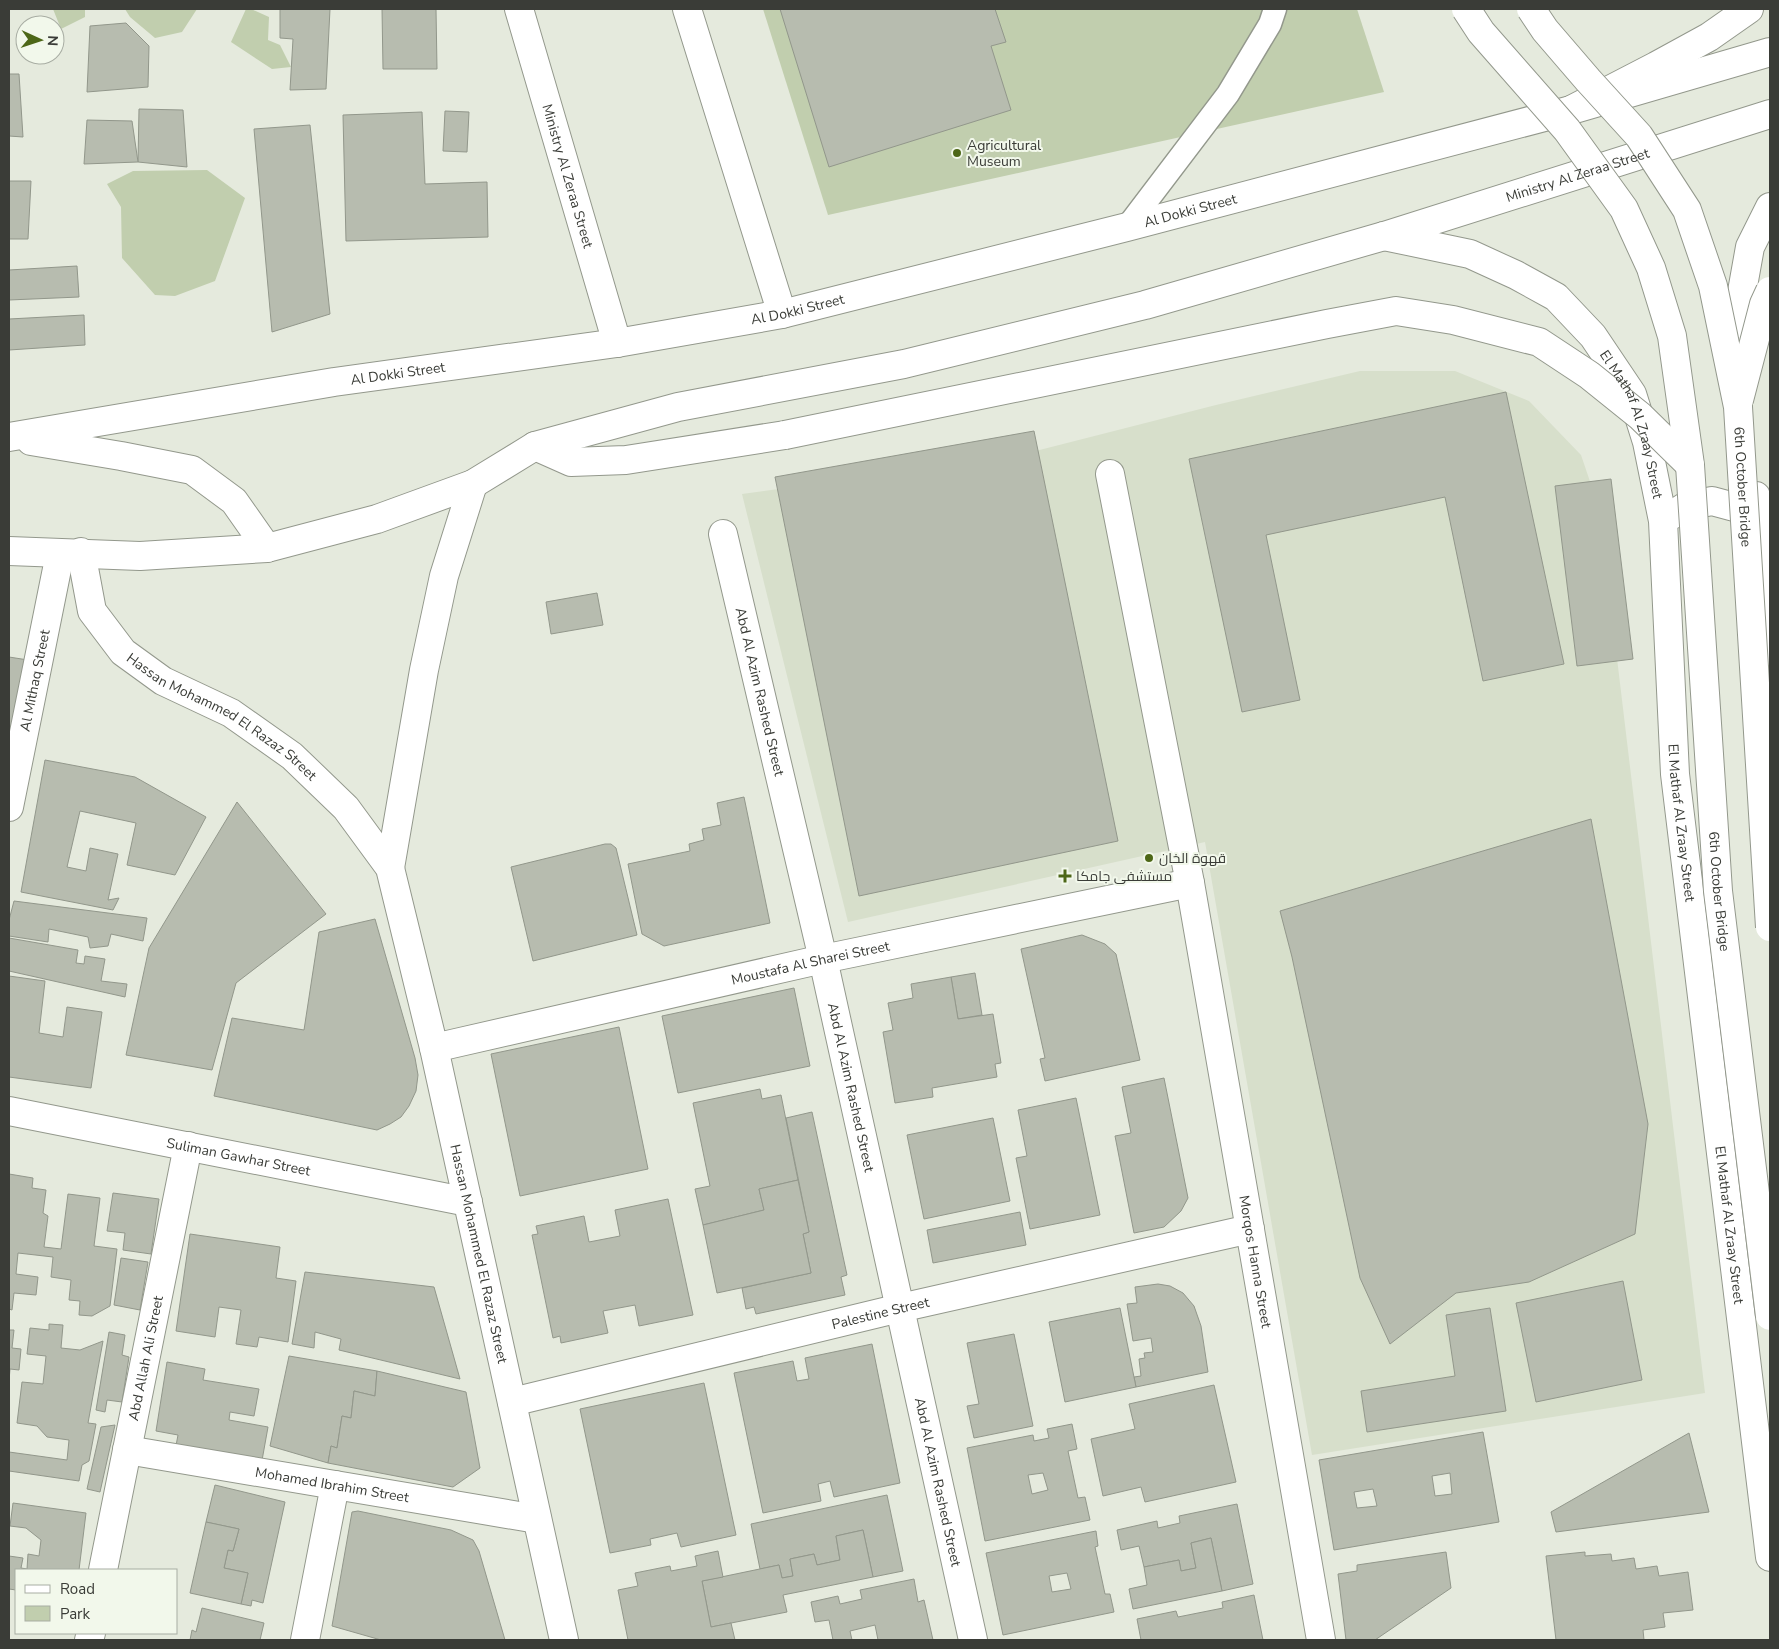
<svg xmlns="http://www.w3.org/2000/svg" width="1779" height="1649" font-family="'Nunito Sans',Cairo,sans-serif">
<rect width="100%" height="100%" fill="#e5eadd"/>
<path fill="#d7dfcb" d="M1360,371H1455L1529,401L1581,455L1599,508L1705,1393L1312,1455L1205,842L848,922L742,494L1008,458L1216,405Z"/>
<g fill="#c1ceae">
<path d="M53,9H85V17L61,29Z"/>
<path d="M125,9H197L182,32L155,38L130,17Z"/>
<path d="M246,9H251L269,17L268,40L280,45L291,67L272,69L231,42Z"/>
<path d="M763,9H1357L1384,92L828,215Z"/>
<path d="M207,170L245,198L215,281L175,296L155,295L122,258L121,207L107,184L133,171Z"/>
</g>
<g fill="#b7bcaf" stroke="#92978b" fill-rule="evenodd">
<path d="M280,9H330L326,89L290,90L293,39L280,38Z"/>
<path d="M382,9H436L437,69H383Z"/>
<path d="M780,9H995L1006,42L991,46L1011,110L829,167Z"/>
<path d="M126,23L149,46L148,87L87,92L90,26Z"/>
<path d="M9,74H19L23,137L9,136Z"/>
<path d="M139,109L183,110L187,167L138,162Z"/>
<path d="M445,111L469,112L467,152L443,151Z"/>
<path d="M422,112L425,184L487,182L488,237L346,241L343,115Z"/>
<path d="M87,120L132,121L138,162L84,164Z"/>
<path d="M310,125L330,314L272,332L254,129Z"/>
<path d="M9,181H31L28,239H9Z"/>
<path d="M77,266L79,297L9,300V270Z"/>
<path d="M84,315L85,345L9,350V319Z"/>
<path d="M1506,392L1564,664L1483,681L1445,497L1266,535L1300,700L1242,712L1189,459Z"/>
<path d="M1034,431L1118,841L859,896L775,477Z"/>
<path d="M1611,479L1633,659L1577,666L1555,486Z"/>
<path d="M597,593L603,625L551,634L546,602Z"/>
<path d="M9,657L28,660L9,766Z"/>
<path d="M45,760L135,777L206,817L175,875L127,865L136,823L80,811L67,867L86,871L90,848L118,854L108,900L119,898L113,910L21,892Z"/>
<path d="M744,797L770,923L664,946L642,934L628,864L690,851L689,844L704,840L702,829L721,825L717,803Z"/>
<path d="M237,802L326,914L236,983L212,1070L126,1055L149,948Z"/>
<path d="M1591,819L1648,1124L1635,1234L1529,1282L1456,1293L1390,1344L1360,1278L1292,957L1280,911Z"/>
<path d="M605,844H611L616,848L637,935L533,961L511,867Z"/>
<path d="M14,901L147,918L143,941L111,934L108,946L90,948L88,937L49,929L48,942L9,936V920Z"/>
<path d="M375,919L415,1058L418,1075L416,1091L409,1106L401,1117L390,1124L377,1130L214,1096L232,1018L304,1030L319,932Z"/>
<path d="M1082,935L1105,944L1116,954L1140,1060L1045,1081L1040,1059L1045,1058L1021,949Z"/>
<path d="M9,938L78,950L76,963L84,964L85,956L105,959L101,981L127,984L125,997L9,971Z"/>
<path d="M975,973L982,1015L958,1019L951,977Z"/>
<path d="M9,976L45,981L39,1033L63,1037L67,1007L102,1012L91,1088L9,1077Z"/>
<path d="M951,977L958,1019L993,1014L1001,1063L995,1064L997,1077L932,1088L933,1097L895,1103L883,1032L893,1030L888,1003L913,998L911,984Z"/>
<path d="M794,988L810,1066L678,1093L662,1016Z"/>
<path d="M619,1027L648,1169L520,1196L491,1054Z"/>
<path d="M1164,1078L1188,1198L1181,1211L1164,1227L1134,1233L1115,1136L1131,1133L1122,1087Z"/>
<path d="M760,1089L762,1099L781,1095L798,1180L759,1189L764,1210L703,1225L695,1189L710,1186L693,1103Z"/>
<path d="M1076,1098L1100,1215L1030,1229L1016,1158L1027,1156L1018,1110Z"/>
<path d="M812,1112L847,1275L841,1277L845,1295L756,1314L754,1307L746,1309L742,1288L811,1273L803,1234L809,1232L786,1118Z"/>
<path d="M993,1118L1010,1201L924,1219L907,1135Z"/>
<path d="M9,1174L33,1178L32,1188L46,1190L43,1213L48,1216L44,1247L61,1249L68,1194L100,1198L94,1246L117,1249L110,1306L92,1316L79,1315L80,1301L69,1300L71,1280L51,1277L53,1257L18,1253L16,1274L38,1277L36,1295L14,1293L12,1310L9,1309Z"/>
<path d="M798,1180L809,1232L803,1234L811,1273L717,1293L703,1225L764,1210L759,1189Z"/>
<path d="M113,1193L159,1199L151,1254L123,1250L125,1233L107,1231Z"/>
<path d="M668,1199L693,1315L639,1326L635,1305L603,1311L608,1333L561,1343L560,1336L553,1338L532,1235L538,1234L536,1226L584,1216L589,1242L620,1236L615,1210Z"/>
<path d="M1020,1212L1026,1245L933,1263L927,1230Z"/>
<path d="M190,1234L280,1247L276,1278L296,1281L288,1342L259,1337L257,1347L236,1344L241,1310L219,1307L215,1337L176,1331Z"/>
<path d="M121,1258L148,1262L140,1310L114,1305Z"/>
<path d="M305,1272L434,1287L460,1379L339,1350L341,1339L315,1332L314,1348L292,1344Z"/>
<path d="M1623,1281L1642,1380L1536,1402L1516,1303Z"/>
<path d="M1158,1284L1170,1286L1183,1293L1194,1306L1201,1326L1208,1372L1136,1387L1134,1377L1141,1376L1139,1359L1145,1358L1144,1353L1153,1352L1151,1338L1133,1341L1127,1304L1137,1303L1135,1287Z"/>
<path d="M1120,1308L1136,1387L1065,1402L1049,1322Z"/>
<path d="M1490,1308L1506,1411L1367,1432L1361,1391L1455,1376L1446,1315Z"/>
<path d="M49,1324L63,1325L61,1348L80,1350L103,1341L88,1423L96,1424L89,1461L82,1465L79,1481L9,1471V1452L67,1460L69,1440L47,1437L37,1426L17,1423L22,1382L43,1384L46,1356L27,1354L30,1328L49,1330Z"/>
<path d="M9,1330H14L12,1348L21,1349L19,1370L10,1369L9,1381Z"/>
<path d="M109,1332L125,1335L122,1355L129,1357L122,1402L107,1400L105,1412L96,1410Z"/>
<path d="M1014,1334L1033,1426L974,1438L967,1406L979,1404L967,1343Z"/>
<path d="M872,1344L900,1483L834,1497L830,1481L818,1484L821,1501L763,1513L734,1373L793,1361L797,1381L809,1379L805,1358Z"/>
<path d="M289,1356L377,1371L375,1396L354,1391L351,1418L342,1416L337,1448L331,1446L328,1463L270,1446Z"/>
<path d="M167,1362L205,1369L203,1380L259,1389L254,1416L230,1412L229,1420L268,1427L261,1466L175,1451L178,1435L156,1431Z"/>
<path d="M377,1371L466,1392L480,1468L453,1487L328,1463L331,1446L337,1448L342,1416L351,1418L354,1391L375,1396Z"/>
<path d="M704,1383L736,1535L681,1547L677,1533L650,1539L651,1545L610,1553L580,1409Z"/>
<path d="M1214,1385L1236,1482L1145,1502L1141,1487L1103,1496L1091,1439L1135,1429L1129,1404Z"/>
<path d="M1072,1424L1077,1449L1068,1451L1078,1498L1085,1497L1090,1520L985,1541L967,1448L1033,1435L1034,1441L1049,1438L1047,1429ZM1043,1473L1048,1490L1032,1494L1028,1475Z"/>
<path d="M115,1425L100,1492L87,1489L101,1427Z"/>
<path d="M1483,1432L1499,1522L1334,1550L1319,1460ZM1450,1473L1452,1494L1435,1496L1432,1476ZM1373,1489L1377,1506L1357,1508L1354,1492Z"/>
<path d="M1689,1433L1709,1512L1556,1532L1551,1512Z"/>
<path d="M215,1485L285,1502L263,1603L252,1600L251,1606L241,1604L248,1573L224,1568L228,1550L233,1551L239,1529L206,1522Z"/>
<path d="M887,1495L903,1571L873,1577L863,1530L836,1536L840,1560L817,1565L814,1554L790,1559L793,1576L782,1578L779,1565L760,1569L751,1524Z"/>
<path d="M13,1503L86,1513L79,1570H16V1590L9,1589V1556L23,1558L21,1568L27,1569L28,1554L39,1556L41,1540L26,1528L10,1526Z"/>
<path d="M1237,1504L1253,1584L1222,1591L1211,1538L1191,1543L1196,1568L1181,1571L1179,1560L1144,1567L1139,1546L1121,1550L1117,1530L1157,1521L1158,1528L1180,1523L1179,1516Z"/>
<path d="M358,1511L451,1530L473,1540L479,1551L505,1640H381L332,1626L352,1512Z"/>
<path d="M206,1522L239,1529L233,1551L228,1550L224,1568L248,1573L241,1604L190,1593Z"/>
<path d="M863,1530L873,1577L783,1595L787,1612L711,1627L702,1581L779,1565L782,1578L793,1576L790,1559L814,1554L817,1565L840,1560L836,1536Z"/>
<path d="M1096,1531L1098,1546L1095,1547L1105,1594H1110L1114,1612L1003,1635L986,1553ZM1067,1573L1071,1589L1052,1592L1049,1576Z"/>
<path d="M1211,1538L1222,1591L1133,1609L1129,1589L1147,1585L1144,1567L1179,1560L1181,1571L1196,1568L1191,1543Z"/>
<path d="M718,1551L723,1577L702,1581L711,1627L731,1623L735,1640H628L618,1590L638,1586L635,1573L670,1566L671,1571L697,1566L695,1556Z"/>
<path d="M1446,1552L1451,1588L1375,1640H1346L1338,1574L1357,1571V1565Z"/>
<path d="M1585,1552V1556L1611,1554L1612,1561L1634,1558L1636,1569L1657,1566L1659,1576L1688,1572L1693,1610L1663,1613L1665,1627L1643,1630L1644,1640H1556L1546,1556Z"/>
<path d="M914,1579L918,1602L924,1600L933,1640H875H878L875,1625L850,1631L852,1640H833L829,1620L815,1622L811,1602L838,1596L840,1604L862,1599L860,1590Z"/>
<path d="M1254,1595L1263,1640H1141L1137,1619L1176,1611L1178,1617L1223,1608L1222,1602Z"/>
<path d="M202,1608L264,1623L260,1640H190L192,1630L196,1632Z"/>
</g>
<g fill="none" stroke-linecap="round" stroke-linejoin="round">
<defs>
<path id="service" d="M1127,227L1228,94L1270,24L1275,9"/>
<g id="minor">
<path id="s1" d="M519,9L617,343"/>
<path d="M687,9L782,314"/>
<path id="s2" d="M1110,474L1190,883L1321,1640"/>
<path id="s3" d="M723,534L823,959L973,1640"/>
<path id="s4" d="M81,552L92,611L123,652L163,681L231,713L292,756L346,808L390,868L434,1048L564,1640"/>
<path id="s5" d="M9,807L60,554"/>
<path d="M390,868L424,670L444,576L473,484"/>
<path id="s6" d="M434,1048L823,959L1190,883"/>
<path id="s7" d="M9,1111L468,1202"/>
<path id="s8" d="M512,1402L900,1308L1250,1229"/>
<path id="s9" d="M127,1450L537,1519"/>
<path id="s10" d="M103,1570L188,1146"/>
<path d="M89,1640L91,1633"/>
<path d="M305,1640L335,1485"/>
</g>
<g id="tertiary">
<path id="s11" d="M1384,236L1470,254L1516,275L1556,297L1593,336L1632,394L1647,442L1663,521L1675,774L1770,1557"/>
<path d="M1743,376L1738,314L1750,247L1770,207"/>
<path d="M1756,496L1770,651"/>
<path d="M1672,515L1686,506L1712,501L1738,508L1759,524"/>
</g>
<g id="secondary">
<path id="s12" d="M9,437L334,382L617,343L782,314L1127,227L1571,110L1770,52"/>
<path d="M31,441L121,456L192,470L234,501L267,548"/>
<path id="s13" d="M9,551L140,556L267,548L377,519L473,484L535,446L678,407L904,364L1145,305L1384,236L1770,114"/>
</g>
<g id="motorway">
<path d="M1571,110L1656,66L1709,37L1749,9"/>
<path d="M535,446L571,462L626,460L785,435"/>
</g>
</defs>
<use href="#service" stroke="#93988c" stroke-width="25"/>
<use href="#minor" stroke="#93988c" stroke-width="30"/>
<use href="#tertiary" stroke="#93988c" stroke-width="30"/>
<use href="#secondary" stroke="#93988c" stroke-width="30"/>
<use href="#motorway" stroke="#93988c" stroke-width="30"/>
<use href="#service" stroke="#fff" stroke-width="22"/>
<use href="#minor" stroke="#fff" stroke-width="28"/>
<use href="#tertiary" stroke="#fff" stroke-width="28"/>
<use href="#secondary" stroke="#fff" stroke-width="28"/>
<use href="#motorway" stroke="#fff" stroke-width="28"/>
<defs>
<g id="motorway-bridge">
<path id="s14" d="M1466,9L1481,32L1567,130L1624,209L1651,268L1672,336L1690,465L1718,891L1770,1316"/>
<path id="s15" d="M1531,9L1545,30L1588,80L1639,136L1687,210L1713,286L1738,407L1770,927"/>
<path d="M1739,400L1764,304L1770,291"/>
<path d="M785,435L1327,324L1396,311L1453,320L1539,342L1589,375L1640,416L1690,465"/>
</g>
</defs>
<use href="#motorway-bridge" stroke="#93988c" stroke-width="30" stroke-linecap="butt"/>
<use href="#motorway-bridge" stroke="#fff" stroke-width="28"/>
</g>
<g fill="#4d6717" stroke="#f2f8eb" stroke-width="2">
<circle cx="957" cy="153" r="5"/>
<circle cx="1149" cy="858" r="5"/>
<path d="M1062.5 868.5h5v5h5v5h-5v5h-5v-5h-5v-5h5z"/>
</g>
<g text-anchor="middle" stroke-width="4" stroke-linejoin="round" paint-order="stroke">
<g font-size="14" fill="#3a3c37" stroke="#f2f8eb" text-anchor="start">
<text x="967" y="150">Agricultural<tspan x="967" dy="16">Museum</tspan></text>
<text x="1159" y="863">قهوة الخان</text>
<text x="1076" y="881">مستشفى جامكا</text>
</g>
<g font-size="14" fill="#3a3c37" stroke="#f2f8eb">
<text dy="5" stroke="none"><textPath href="#s13" startOffset="1625">Ministry Al Zeraa Street</textPath></text>
<text dy="5" stroke="none"><textPath href="#s1" startOffset="174">Ministry Al Zeraa Street</textPath></text>
<text dy="5" stroke="none"><textPath href="#s12" startOffset="1204">Al Dokki Street</textPath></text>
<text dy="5" stroke="none"><textPath href="#s12" startOffset="799">Al Dokki Street</textPath></text>
<text dy="5" stroke="none"><textPath href="#s12" startOffset="394">Al Dokki Street</textPath></text>
<text dy="5" stroke="none"><textPath href="#s11" startOffset="336">El Mathaf Al Zraay Street</textPath></text>
<text dy="5" stroke="none"><textPath href="#s15" startOffset="539">6th October Bridge</textPath></text>
<text dy="5" stroke="none"><textPath href="#s5" startOffset="129">Al Mithaq Street</textPath></text>
<text dy="5" stroke="none"><textPath href="#s3" startOffset="162">Abd Al Azim Rashed Street</textPath></text>
<text dy="5" stroke="none"><textPath href="#s4" startOffset="230">Hassan Mohammed El Razaz Street</textPath></text>
<text dy="5" stroke="none"><textPath href="#s11" startOffset="741">El Mathaf Al Zraay Street</textPath></text>
<text dy="5" stroke="none"><textPath href="#s14" startOffset="949">6th October Bridge</textPath></text>
<text dy="5" stroke="none"><textPath href="#s6" startOffset="386">Moustafa Al Sharei Street</textPath></text>
<text dy="5" stroke="none"><textPath href="#s3" startOffset="568">Abd Al Azim Rashed Street</textPath></text>
<text dy="5" stroke="none"><textPath href="#s7" startOffset="234">Suliman Gawhar Street</textPath></text>
<text dy="5" stroke="none"><textPath href="#s11" startOffset="1146">El Mathaf Al Zraay Street</textPath></text>
<text dy="5" stroke="none"><textPath href="#s4" startOffset="856">Hassan Mohammed El Razaz Street</textPath></text>
<text dy="5" stroke="none"><textPath href="#s2" startOffset="801">Morqos Hanna Street</textPath></text>
<text dy="5" stroke="none"><textPath href="#s8" startOffset="379">Palestine Street</textPath></text>
<text dy="5" stroke="none"><textPath href="#s10" startOffset="216">Abd Allah Ali Street</textPath></text>
<text dy="5" stroke="none"><textPath href="#s3" startOffset="972">Abd Al Azim Rashed Street</textPath></text>
<text dy="5" stroke="none"><textPath href="#s9" startOffset="208">Mohamed Ibrahim Street</textPath></text>
</g>
</g>
<rect width="1779" height="1649" fill="none" stroke="#3a3c37" stroke-width="20"/>
<rect x="15" y="1569" width="162" height="65" fill="#f2f8eb" stroke="#a8ada3"/>
<rect x="25" y="1585" width="25" height="8" fill="#ffffff" stroke="#a8ada3"/>
<text x="60" y="1594" font-size="15" fill="#3a3c37">Road</text>
<rect x="25" y="1606" width="25" height="15" fill="#c1ceae" stroke="#a8ada3"/>
<text x="60" y="1619" font-size="15" fill="#3a3c37">Park</text>
<g transform="translate(40 40) rotate(93)"><circle r="24" fill="#f2f8eb" stroke="#a8ada3"/>
<path d="M0-4L9 19L0 12L-9 19Z" fill="#4d6717"/>
<text y="-8" font-size="14" font-weight="bold" text-anchor="middle" fill="#3a3c37">N</text>
</g>
</svg>
